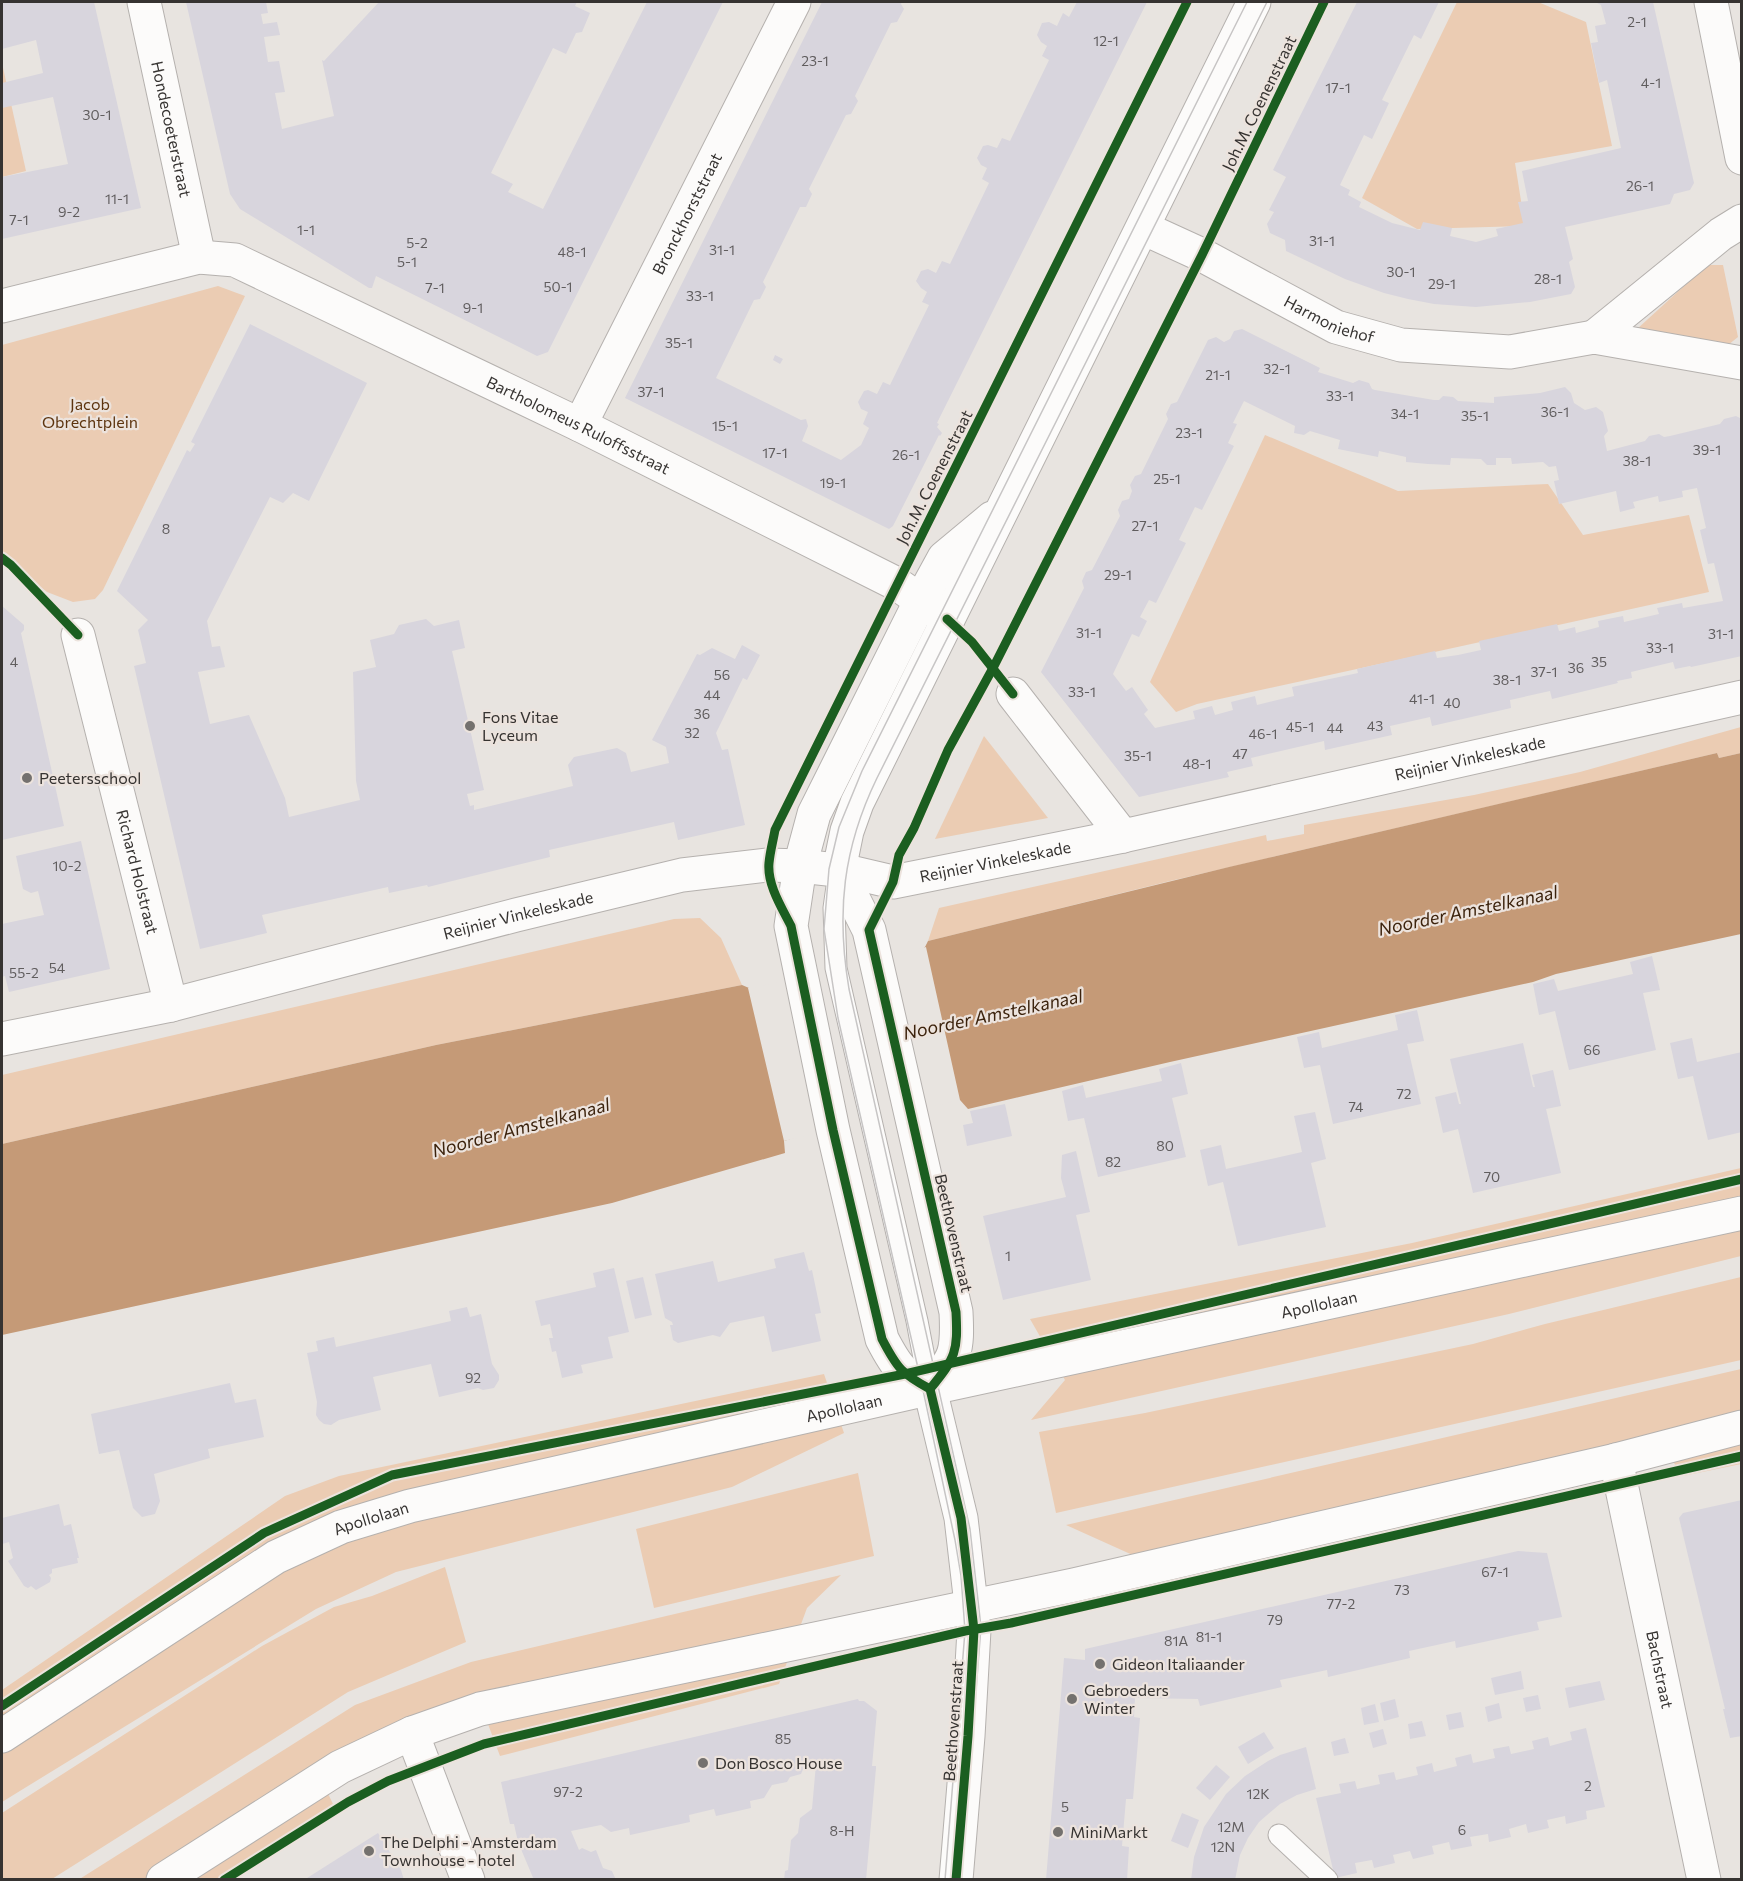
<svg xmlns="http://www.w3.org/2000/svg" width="1743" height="1881" font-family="Commissioner,sans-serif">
<rect width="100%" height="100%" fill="#e8e4e0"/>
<g fill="#ebccb3">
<path d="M1457,2H1538L1586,22L1612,146L1515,163L1525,226L1417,229L1362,198Z"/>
<path d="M2,63L26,171L2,177Z"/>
<path d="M1707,265H1723L1738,337L1723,349L1636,330Z"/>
<path d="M218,286L245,296L103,590L95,599L73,602L47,592L2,556V345Z"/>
<path d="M1265,435L1398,491L1548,484L1583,535L1689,515L1709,592L1197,704L1176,712L1150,682Z"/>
<path d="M1741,727V753L1719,758L1717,753L1170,881L928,941L939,908L1266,835L1267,841L1304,834V825L1474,795L1580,772Z"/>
<path d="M984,736L1048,818L935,839Z"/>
<path d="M700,918L721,938L742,985L436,1045L2,1144V1075L674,919Z"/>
<path d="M1741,1168V1256L1509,1314L1031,1420L1065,1380L1030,1319L1412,1243Z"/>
<path d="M1741,1277V1360L1056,1513L1039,1432L1145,1413L1473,1344L1545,1324Z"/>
<path d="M1741,1369V1464L1683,1476L1656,1437L1523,1469L1537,1509L1197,1584L1066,1525Z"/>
<path d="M824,1374L844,1433L732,1487L396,1572L316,1609L2,1802V1690L285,1496L339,1476Z"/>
<path d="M858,1473L874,1556L654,1608L636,1529Z"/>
<path d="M445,1567L466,1642L348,1692L52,1879H2V1813L262,1646L334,1607L372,1596Z"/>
<path d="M841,1575L807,1608L779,1684L500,1756L477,1695L319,1775L333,1804L221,1879L78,1880L355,1705L471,1662Z"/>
</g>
<path fill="#c59a77" d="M1717,753L1719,758L1741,753V934L1556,974L1533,982L1170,1062L968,1109L960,1100H956L822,1129L784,1141L785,1153L612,1203L2,1335V1144L436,1045L742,985L756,991L920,951L925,947L928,941L1229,867Z"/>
<path fill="#e8e4e0" d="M926,947L960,1100L784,1141L748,988L757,987Z"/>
<g fill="#d8d5dd" fill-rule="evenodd">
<path d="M2,2H94L141,208L2,239V177L68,164L53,97L2,108V83L43,73L36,40L2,49Z"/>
<path d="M186,2H266L268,13L261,14L263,24L277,22L280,35L264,37L268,62L279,61L285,92L275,93L282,129L334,116L322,60L324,61L379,2H577L575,6L590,13L582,32L576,33L566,54L553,48L491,173L513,184L508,192L543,209L647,2H723L548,352L537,356L376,276L372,288H369L240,209L230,194Z"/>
<path d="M822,2H902L901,4L904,9L897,22L891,23L855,96L858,101L851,114L846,115L809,189L812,194L806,207H800L763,282L766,287L760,299L754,300L716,378L801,420L806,419L808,426L802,441L841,460L861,445L869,428L863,424L868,412L861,409L858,402L864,391L868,390L877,394L883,382L890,385L929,305L922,302L927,292L921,288L916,281L921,271L928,269L936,273L942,261L950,264L989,183L982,179L987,168L981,165L977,158L983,146L988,145L997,148L1002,138L1010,141L1049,60L1042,56L1047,46L1041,42L1037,35L1042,23L1049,22L1057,26L1063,13L1069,17L1077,2H1147L937,423L939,424L937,427L942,433L940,436L939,435L893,526L889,529L625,398Z"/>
<path d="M1357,2H1439L1421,39L1414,35L1382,100L1389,103L1372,139L1364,135L1340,185L1350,190L1348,195L1361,202L1359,207L1392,223L1420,230L1423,222L1452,228L1450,236L1476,242L1498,236L1496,229L1523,223L1518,202L1528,201L1522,171L1621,148L1607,80L1599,83L1591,43L1598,42L1595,26L1606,24L1601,5L1595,2H1653L1694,183L1690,190L1674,194L1670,204L1565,227L1573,259L1569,262L1575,287L1571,294L1530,302L1476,307L1434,304L1408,299L1384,293L1345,279L1286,251L1285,240L1270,233L1267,224L1274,212L1269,210L1286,177L1273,170Z"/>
<path d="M250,324L367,383L309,501L293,493L283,503L270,497L207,621L212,647L220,646L225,667L198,672L210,724L249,715L285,798L289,817L360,800L356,781L353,672L376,667L370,640L394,634L399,625L426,619L434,626L459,620L465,648L452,651L484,790L467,794L470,806L474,805V810L573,786L568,765L574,757L617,748L626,753L631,772L669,763L666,747L652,740L697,654L700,655L712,648L735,659L742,645L760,655L747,680L743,678L716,733L722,750L728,749L745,825L678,840L674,822L549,850L550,857L428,887L427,885L389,893L388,887L262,915L267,933L200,949L134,666L146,663L138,630L148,620L117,591L187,450L190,452L195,444L191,442Z"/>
<path d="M1242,329L1320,368L1318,372L1353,383L1359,380L1369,383L1372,389L1375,390L1434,400H1439L1443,396L1453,397L1458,401L1494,403V397L1540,393L1565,387L1571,393L1574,403L1585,410L1596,407L1603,412L1608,431L1604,436L1607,451L1645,441L1649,436L1659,434L1664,437L1670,436L1720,424L1724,419L1736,416L1742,419V656L1691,667L1690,666L1675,669L1673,662L1631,672L1632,678L1617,681L1618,683L1552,699L1550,691L1510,700L1511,708L1432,726L1430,717L1390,726L1392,735L1352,744L1325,750L1324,741L1251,758L1253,766L1227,772L1229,777L1139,797L1041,672L1084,588L1082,581L1086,572L1092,570L1120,516L1118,510L1122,501L1129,499L1132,491L1130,485L1135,476L1141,474L1168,419L1166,414L1171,404L1177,402L1208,340L1216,337L1224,342L1230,339L1234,331ZM1244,401L1295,426L1294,433L1304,435L1310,431L1340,440L1338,449L1378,457L1379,451L1406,457V462L1428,464L1450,465L1451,458L1481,459L1487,465H1496V458H1511L1512,464L1543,462L1549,467L1556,466L1559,480L1554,481L1559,504L1616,491L1620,512L1635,508L1633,502L1658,496L1659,502L1683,497L1682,491L1697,488L1706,528L1700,530L1708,564L1714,563L1723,601L1683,608L1682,603L1657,608L1659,614L1624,622L1623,616L1598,621L1599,627L1576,633L1575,627L1559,631L1557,624L1479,641L1481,650L1458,655L1437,658L1435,651L1357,669L1358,673L1292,687L1294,696L1257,705L1255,696L1231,702L1233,710L1215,715L1212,706L1193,711L1195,719L1155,728L1144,714L1148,710L1132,687L1126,691L1113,674L1132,634L1139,637L1147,621L1140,617L1149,600L1156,603L1186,543L1179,540L1195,507L1202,510L1234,446L1228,443L1237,424L1233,423Z"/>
<path d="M775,355L783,359L780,364L773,360Z"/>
<path d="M2,606L24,625V630L21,633L64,826L2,840Z"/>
<path d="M81,841L110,969L9,992L5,976L2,977V924L44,915L38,891L31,893L23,889L16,856Z"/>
<path d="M1652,956L1660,990L1643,993L1656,1050L1569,1070L1555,1011L1539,1015L1533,984L1554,979L1558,991L1633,974L1630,962Z"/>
<path d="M1417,1010L1424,1041L1407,1044L1421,1104L1333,1124L1320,1065L1304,1068L1297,1037L1319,1032L1322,1048L1398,1030L1395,1015Z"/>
<path d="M1692,1038L1697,1062L1742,1052V1132L1708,1140L1693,1076L1678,1079L1670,1043Z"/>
<path d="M1523,1043L1533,1087H1535L1532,1075L1553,1070L1561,1106L1546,1109L1561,1173L1473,1193L1458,1129L1443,1133L1435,1097L1456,1092L1459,1104H1461L1450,1059Z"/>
<path d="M1181,1063L1188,1094L1172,1098L1186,1157L1098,1177L1084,1118L1068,1121L1062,1091L1083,1085L1086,1098L1162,1081L1159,1069Z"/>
<path d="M1005,1104L1012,1136L967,1146L963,1125L973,1123L970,1111Z"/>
<path d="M1315,1112L1326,1159L1311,1163L1326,1227L1238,1246L1223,1182L1208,1186L1200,1150L1221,1145L1226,1169L1302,1152L1294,1116Z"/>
<path d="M1076,1151L1090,1212L1076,1215L1091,1280L1003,1300L983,1216L1066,1197L1061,1178L1062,1155Z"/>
<path d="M804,1252L809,1271L812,1270L821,1313L815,1314L821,1341L772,1352L764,1316L730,1323L720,1337L713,1335L678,1343L673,1340L670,1325H673L672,1322L665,1318L655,1274L713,1261L718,1282L776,1268L774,1259Z"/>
<path d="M614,1268L629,1332L608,1337L613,1358L581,1365L583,1373L562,1378L556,1351L552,1352L549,1338H553L550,1324L541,1326L535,1301L596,1287L593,1273Z"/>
<path d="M643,1277L652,1315L635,1319L626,1281Z"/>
<path d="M467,1307L470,1317L481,1314L492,1364L499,1375V1380L494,1388L483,1390L478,1388L439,1397L431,1364L373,1377L381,1410L339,1420L331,1425L324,1424L319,1420L316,1415L317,1402L307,1353L318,1351L316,1341L334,1337L336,1347L394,1334L451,1321L449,1311Z"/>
<path d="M230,1383L235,1403L256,1399L264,1437L208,1449L210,1458L154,1474L160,1501L155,1514L142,1517L133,1508L119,1450L99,1454L91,1414Z"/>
<path d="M1742,1500V1736L1730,1738L1723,1709H1725L1679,1518L1683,1513Z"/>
<path d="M59,1504L64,1526L71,1524L79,1558H77L78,1563L52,1569V1573L49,1575L51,1578L50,1582L36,1590L31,1586L28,1588L24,1586L8,1561L13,1558L9,1542L2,1544V1518Z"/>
<path d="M1518,1551L1547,1553L1562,1617L1537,1622L1539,1630L1456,1648L1455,1641L1409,1651L1410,1658L1328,1677L1327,1670L1304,1675L1280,1680L1282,1687L1200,1706L1198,1699L1135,1698L1134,1717L1140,1718L1133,1799H1126L1122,1846L1129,1847L1127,1880H1046L1064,1658L1085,1660V1649Z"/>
<path d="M1521,1671L1524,1689L1495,1695L1491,1678Z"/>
<path d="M1600,1681L1605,1700L1569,1708L1565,1688Z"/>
<path d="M1538,1695L1541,1709L1526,1712L1523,1698Z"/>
<path d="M858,1699L859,1701H864L877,1711L872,1766H876V1768L866,1880H784L785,1871L788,1870L791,1840L798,1833L800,1818L812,1809L816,1764L804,1767L801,1774L790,1777L787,1782L772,1785L764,1798L750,1801L751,1808L716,1816L714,1809L689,1815L690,1822L630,1835L629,1828L611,1832L601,1825L571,1831L579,1850L582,1848L591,1852L596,1850L603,1868L612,1871L616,1880H534L518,1842L514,1824H510L501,1782Z"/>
<path d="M1395,1699L1399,1717L1384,1721L1380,1703Z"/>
<path d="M1499,1703L1502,1718L1488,1722L1485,1707Z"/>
<path d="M1375,1704L1379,1722L1364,1725L1361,1708Z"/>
<path d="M1461,1712L1464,1727L1449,1730L1446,1715Z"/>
<path d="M1422,1721L1426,1736L1410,1739L1408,1724Z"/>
<path d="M1586,1728L1605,1807L1586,1811L1587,1819L1566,1824L1565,1816L1547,1820L1549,1828L1528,1833L1526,1824L1509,1829L1511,1837L1489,1842L1488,1834L1470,1837L1472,1846L1451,1850L1449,1842L1432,1846L1434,1854L1413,1859L1410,1851L1393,1855L1395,1863L1374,1868L1372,1860L1355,1863L1357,1873L1335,1878L1316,1798L1341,1793L1339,1784L1355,1781L1357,1789L1380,1784L1378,1775L1394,1772L1396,1780L1418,1775L1416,1767L1432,1763L1434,1772L1457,1766L1455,1758L1471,1754L1473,1763L1495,1758L1493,1749L1509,1746L1511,1754L1534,1749L1532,1741L1548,1737L1550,1746L1572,1740L1570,1732Z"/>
<path d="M1383,1729L1387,1744L1373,1748L1369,1733Z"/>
<path d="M1264,1732L1274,1748L1248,1764L1238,1747Z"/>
<path d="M1345,1738L1349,1753L1334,1756L1331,1742Z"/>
<path d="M1306,1747L1316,1789L1297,1795L1280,1804L1259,1822L1248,1838L1240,1855L1235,1880H1191L1194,1857L1204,1827L1226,1794L1245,1776L1268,1761L1280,1755Z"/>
<path d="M1216,1765L1230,1777L1210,1800L1196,1788Z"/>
<path d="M1182,1813L1199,1820L1188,1848L1171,1841Z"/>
<path d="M378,1833L401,1870L404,1880H304Z"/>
</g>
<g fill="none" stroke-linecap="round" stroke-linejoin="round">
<defs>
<g id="service">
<path d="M839,872L834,908L836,968L917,1321L930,1389"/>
<path d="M1279,1835L1327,1880"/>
</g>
<g id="minor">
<path id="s1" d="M144,2L199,257"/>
<path d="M1711,2L1742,158"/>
<path id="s2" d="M1143,228L1202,255L1336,327L1401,345L1510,352L1594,337L1742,363"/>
<path id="s3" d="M2,306L199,257L235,260L580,425L897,584L943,616"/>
<path d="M1594,337L1721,234L1742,221"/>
<path id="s4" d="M580,425L794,2"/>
<path id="s5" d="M78,635L171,1005"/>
<path d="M1013,694L1123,836"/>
<path id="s6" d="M2,1039L171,1005L516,915L682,875L768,865L800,866L846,871L893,882L1123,836L1742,697"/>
<path id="s7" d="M1616,1460L1704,1880"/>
<path d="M412,1733L468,1880"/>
</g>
<g id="tertiary">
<path d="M930,1389C956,1357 958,1352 956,1312L869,930L839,870L847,831L857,803L1254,2"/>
<path id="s8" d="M2,1736L276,1557L341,1527L410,1506L923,1390L1742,1213"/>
<path d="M163,1880L340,1767L412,1733L480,1709L1074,1585L1616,1460L1742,1427"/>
<path d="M956,1880L968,1736L974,1630L961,1518L930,1389C902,1374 897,1368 882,1339L833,1130L791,926L800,866L814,814L921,600L944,558L992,518"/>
</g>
</defs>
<use href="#service" stroke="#b5b1ae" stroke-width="23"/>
<use href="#minor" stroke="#b5b1ae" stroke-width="35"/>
<use href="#tertiary" stroke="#b5b1ae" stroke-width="35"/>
<use href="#service" stroke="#fcfbfa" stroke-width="21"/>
<use href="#minor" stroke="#fcfbfa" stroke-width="33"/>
<use href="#tertiary" stroke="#fcfbfa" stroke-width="33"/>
<g stroke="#c7c5c5" stroke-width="1.5">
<path d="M945,1880L965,1631L961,1576L955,1540L923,1390L838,1018L824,929L829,869L839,827L862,771L1247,2"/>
<path d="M961,1880L981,1627L970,1529L849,989C836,912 843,848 877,778L1267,2"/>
</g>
<defs>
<g id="cycleway">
<path d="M2,558L11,565L78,635"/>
<path d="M947,619L972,642L1013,694"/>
<path d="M930,1389C956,1357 958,1352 956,1312L869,930L893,882L899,855L914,828L948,750L993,668L1202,255L1324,2"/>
<path d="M2,1706L264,1533L392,1475L905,1374L1742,1179"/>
<path d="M224,1880L348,1802L388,1781L484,1744L965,1631L1011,1623L1742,1456"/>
<path d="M956,1880L968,1736L974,1630L961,1518L930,1389C902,1374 897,1368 882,1339L833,1130L791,926C782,908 767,885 769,863C770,852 773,841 775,830L1187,2"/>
</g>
</defs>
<use href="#cycleway" stroke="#ece3dd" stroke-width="13"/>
<use href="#cycleway" stroke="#1b5e20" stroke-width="9"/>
</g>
<g fill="#74716e" stroke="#ece3dd" stroke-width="2">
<circle cx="470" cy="726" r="6"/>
<circle cx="27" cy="778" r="6"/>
<circle cx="1100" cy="1664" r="6"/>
<circle cx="1072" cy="1699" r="6"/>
<circle cx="703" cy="1763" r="6"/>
<circle cx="1058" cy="1832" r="6"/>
<circle cx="369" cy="1851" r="6"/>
</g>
<g text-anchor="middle" stroke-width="4.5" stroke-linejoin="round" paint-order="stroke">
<g font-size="14" fill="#605d5e">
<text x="1637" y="27">2-1</text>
<text x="1106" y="46">12-1</text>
<text x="815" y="66">23-1</text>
<text x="1651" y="88">4-1</text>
<text x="1338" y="93">17-1</text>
<text x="97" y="120">30-1</text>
<text x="1640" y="191">26-1</text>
<text x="117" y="204">11-1</text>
<text x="69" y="217">9-2</text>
<text x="19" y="225">7-1</text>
<text x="306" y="235">1-1</text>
<text x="1322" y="246">31-1</text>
<text x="417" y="248">5-2</text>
<text x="722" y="255">31-1</text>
<text x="572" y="257">48-1</text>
<text x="407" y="267">5-1</text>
<text x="1401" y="277">30-1</text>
<text x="1548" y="284">28-1</text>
<text x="1442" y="289">29-1</text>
<text x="558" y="292">50-1</text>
<text x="435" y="293">7-1</text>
<text x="700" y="301">33-1</text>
<text x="473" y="313">9-1</text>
<text x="679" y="348">35-1</text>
<text x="1277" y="374">32-1</text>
<text x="1218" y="380">21-1</text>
<text x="651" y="397">37-1</text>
<text x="1340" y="401">33-1</text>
<text x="1555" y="417">36-1</text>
<text x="1405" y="419">34-1</text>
<text x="1475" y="421">35-1</text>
<text x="725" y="431">15-1</text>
<text x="1189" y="438">23-1</text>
<text x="1707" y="455">39-1</text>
<text x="775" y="458">17-1</text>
<text x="906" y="460">26-1</text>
<text x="1637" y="466">38-1</text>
<text x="1167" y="484">25-1</text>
<text x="833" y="488">19-1</text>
<text x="1145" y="531">27-1</text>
<text x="166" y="534">8</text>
<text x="1118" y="580">29-1</text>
<text x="1089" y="638">31-1</text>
<text x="1721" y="639">31-1</text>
<text x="1660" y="653">33-1</text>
<text x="14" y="667">4</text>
<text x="1599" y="667">35</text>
<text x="1576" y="673">36</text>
<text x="1544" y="677">37-1</text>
<text x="722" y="680">56</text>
<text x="1507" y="685">38-1</text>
<text x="1082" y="697">33-1</text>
<text x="712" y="700">44</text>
<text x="1422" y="704">41-1</text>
<text x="1452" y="708">40</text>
<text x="702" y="719">36</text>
<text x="1375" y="731">43</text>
<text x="1300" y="732">45-1</text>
<text x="1335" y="733">44</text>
<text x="692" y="738">32</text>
<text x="1263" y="739">46-1</text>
<text x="1240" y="759">47</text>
<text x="1138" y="761">35-1</text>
<text x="1197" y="769">48-1</text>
<text x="67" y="871">10-2</text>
<text x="57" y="973">54</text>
<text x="24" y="978">55-2</text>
<text x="1592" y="1055">66</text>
<text x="1404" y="1099">72</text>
<text x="1356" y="1112">74</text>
<text x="1165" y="1151">80</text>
<text x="1113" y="1167">82</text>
<text x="1492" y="1182">70</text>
<text x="1008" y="1261">1</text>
<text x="473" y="1383">92</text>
<text x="1495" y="1577">67-1</text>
<text x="1402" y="1595">73</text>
<text x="1341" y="1609">77-2</text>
<text x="1275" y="1625">79</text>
<text x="1209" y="1642">81-1</text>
<text x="1176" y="1646">81A</text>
<text x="783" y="1744">85</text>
<text x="1588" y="1791">2</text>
<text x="568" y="1797">97-2</text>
<text x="1258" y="1799">12K</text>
<text x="1065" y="1812">5</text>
<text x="1231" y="1832">12M</text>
<text x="1462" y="1835">6</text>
<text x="842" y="1836">8-H</text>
<text x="1223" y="1852">12N</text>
</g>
<g font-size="16" fill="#363331" stroke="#ece3dd">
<text transform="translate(1259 103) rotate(-64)" y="6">Joh.M. Coenenstraat</text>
<text dy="6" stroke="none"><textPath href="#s1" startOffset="130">Hondecoeterstraat</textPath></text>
<text dy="6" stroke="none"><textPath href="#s4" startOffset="237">Bronckhorststraat</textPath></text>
<text dy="6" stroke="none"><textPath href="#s2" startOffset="208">Harmoniehof</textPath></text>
<text dy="6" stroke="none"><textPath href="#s3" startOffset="620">Bartholomeus Ruloffsstraat</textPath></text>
<text transform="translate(934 477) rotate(-63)" y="6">Joh.M. Coenenstraat</text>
<text dy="6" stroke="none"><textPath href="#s6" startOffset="1503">Reijnier Vinkeleskade</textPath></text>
<text dy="6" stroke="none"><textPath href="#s6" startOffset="1017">Reijnier Vinkeleskade</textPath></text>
<text dy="6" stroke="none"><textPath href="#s5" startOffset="244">Richard Holstraat</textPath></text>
<text dy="6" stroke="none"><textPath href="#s6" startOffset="531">Reijnier Vinkeleskade</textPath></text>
<text transform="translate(954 1233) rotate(77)" y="6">Beethovenstraat</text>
<text dy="6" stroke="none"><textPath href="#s8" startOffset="1402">Apollolaan</textPath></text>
<text dy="6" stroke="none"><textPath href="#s8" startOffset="916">Apollolaan</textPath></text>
<text dy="6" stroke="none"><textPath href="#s8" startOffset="430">Apollolaan</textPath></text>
<text dy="6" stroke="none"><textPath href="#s7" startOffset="214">Bachstraat</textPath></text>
<text transform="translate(953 1721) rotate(-86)" y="6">Beethovenstraat</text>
</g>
<g font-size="16" fill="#5d340f" stroke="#ece3dd">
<text x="90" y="410">Jacob<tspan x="90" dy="18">Obrechtplein</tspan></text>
</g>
<g font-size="16" fill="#363331" stroke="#ece3dd" text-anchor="start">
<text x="482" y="723">Fons Vitae<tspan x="482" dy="18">Lyceum</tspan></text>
<text x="39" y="784">Peetersschool</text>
<text x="1112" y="1670">Gideon Italiaander</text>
<text x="1084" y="1696">Gebroeders<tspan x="1084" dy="18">Winter</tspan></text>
<text x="715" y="1769">Don Bosco House</text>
<text x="1070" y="1838">MiniMarkt</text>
<text x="381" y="1848">The Delphi - Amsterdam<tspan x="381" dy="18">Townhouse - hotel</tspan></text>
</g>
<g font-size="18" font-style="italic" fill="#3c230d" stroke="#ece3dd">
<text transform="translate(1468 911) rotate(-12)" y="6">Noorder Amstelkanaal</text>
<text transform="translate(993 1015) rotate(-12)" y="6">Noorder Amstelkanaal</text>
<text transform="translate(521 1128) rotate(-15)" y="6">Noorder Amstelkanaal</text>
</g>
</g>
<rect width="1743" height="1881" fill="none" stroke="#363331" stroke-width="6"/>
</svg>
